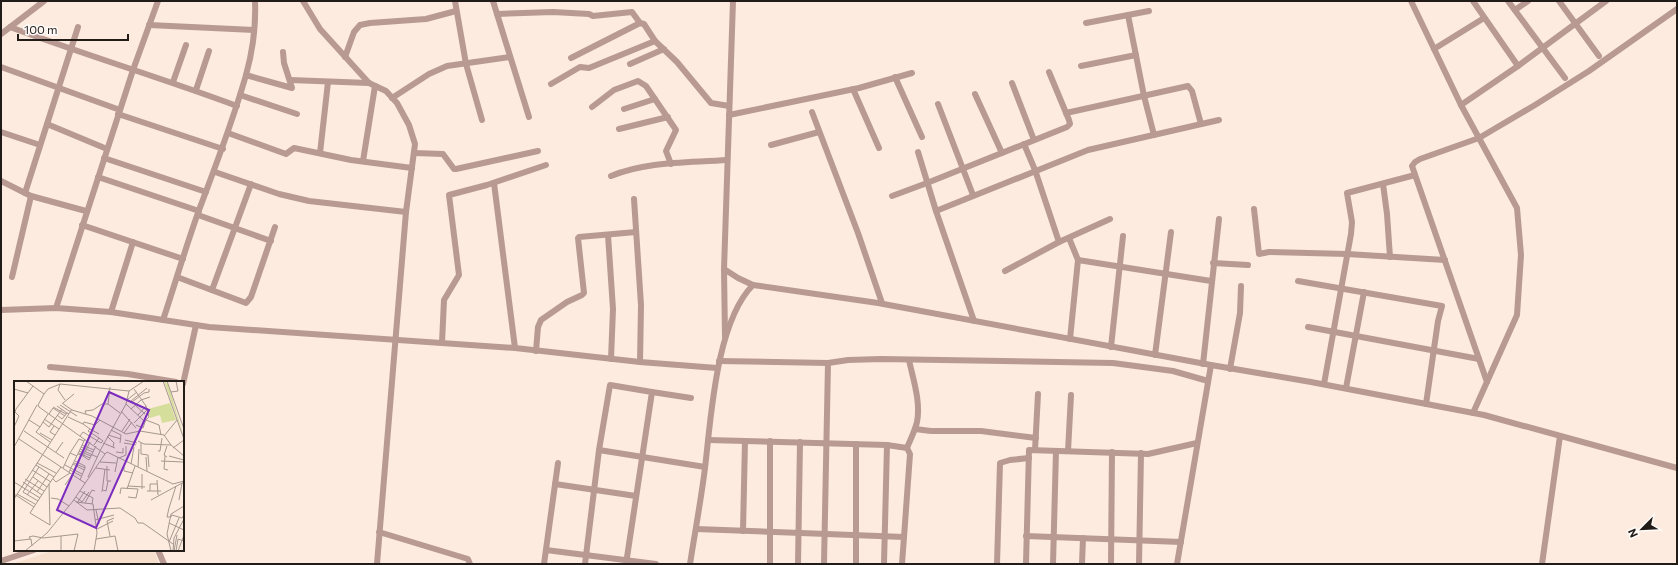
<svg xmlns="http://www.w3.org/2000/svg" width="1678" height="565" font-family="Commissioner,sans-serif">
<rect width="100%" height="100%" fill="#fcebde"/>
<path fill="#f6dfcd" d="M55,550H154L159,564H12Z"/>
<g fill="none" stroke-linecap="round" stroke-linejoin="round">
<g stroke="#b89a92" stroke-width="6">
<path d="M303,1L320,29L369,83L386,91L397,103L409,125L415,144L406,212L377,564"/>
<path d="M455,1L466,64L482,120"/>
<path d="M493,1L529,117"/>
<path d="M733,1L724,269L738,278L753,285"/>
<path d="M1411,1L1461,105L1517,208L1521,255L1517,315L1473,413"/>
<path d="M1473,1L1518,66"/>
<path d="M1508,1L1565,78"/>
<path d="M1559,1L1599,56"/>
<path d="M1515,10L1528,1"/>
<path d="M497,14L553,12L589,14L593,16L632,12L640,23"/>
<path d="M1128,15L1144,96L1154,135"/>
<path d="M1086,23L1149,11"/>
<path d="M149,25L254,30"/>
<path d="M10,27C85,55 162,78 237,106"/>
<path d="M1,34L44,1"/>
<path d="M1434,49L1484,18"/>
<path d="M345,57L354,32L360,25L370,23L426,19L456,11"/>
<path d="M571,58L640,23L644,24L655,41"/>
<path d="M630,64L664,49"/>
<path d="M1081,66L1136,55"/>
<path d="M1,67L120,110"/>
<path d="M246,75C253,50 256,26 255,1"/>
<path d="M895,77L922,137"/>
<path d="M290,80L369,83"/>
<path d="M173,82L186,45"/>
<path d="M1012,83L1034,140"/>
<path d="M551,84L580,67L589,68L655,41L677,62L711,103L729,106"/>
<path d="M853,89L879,148"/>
<path d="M196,90L209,51"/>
<path d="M975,94L1002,153"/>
<path d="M240,95L297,114"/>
<path d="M392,98L429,74L447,66L510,57"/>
<path d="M938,104L973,195"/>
<path d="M1461,105L1518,66L1606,1"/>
<path d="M592,107L614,90L638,81L646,86L676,130L666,151L671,164"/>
<path d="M624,109L655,99"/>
<path d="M812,112L858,233L882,303"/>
<path d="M1066,113L1188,86L1192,91L1201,124"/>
<path d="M118,114L223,149"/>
<path d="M729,115L859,88L912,73"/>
<path d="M47,124L107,149"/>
<path d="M619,129L668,117"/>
<path d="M1,132L40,145"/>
<path d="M228,133L286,154L294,148L351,160L412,168"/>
<path d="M1024,144L1035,170L1059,242"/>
<path d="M771,145L819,132"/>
<path d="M918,152L936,211L974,321"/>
<path d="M320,153L328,82"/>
<path d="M414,153L443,154L454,169H456L538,151"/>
<path d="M104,158L206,192"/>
<path d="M363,161L375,86"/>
<path d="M215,172L279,194L309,201L406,212"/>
<path d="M611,176C647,161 688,163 727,160"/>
<path d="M98,177L199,211"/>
<path d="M1,181L31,196L86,211"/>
<path d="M494,183L515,348"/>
<path d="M1383,184L1387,214L1390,257"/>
<path d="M25,193L78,27"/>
<path d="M892,196L927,183L1067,127L1070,124L1069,120L1049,72"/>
<path d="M634,199L641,305L640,362"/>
<path d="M1254,209L1259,254L1269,252L1347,254L1445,260"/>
<path d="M936,211L1088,150L1219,120"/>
<path d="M198,215L271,241"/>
<path d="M82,225L183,259"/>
<path d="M608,235L613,309L611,359"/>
<path d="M1069,238L1078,260L1070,339"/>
<path d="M1078,260L1211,281"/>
<path d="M1213,263L1248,265"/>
<path d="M724,269L725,337"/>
<path d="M1005,271L1059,242L1110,219"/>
<path d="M12,277L31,196"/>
<path d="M177,277L246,303L251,297L275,227"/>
<path d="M1298,281L1442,306L1438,321L1426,404"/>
<path d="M212,290L251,184"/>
<path d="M56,308L133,70L158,1"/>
<path d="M1,310L56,308L111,312L209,327L515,348L640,362L717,368"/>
<path d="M111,312L133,242"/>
<path d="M163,320C175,284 186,246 199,210C216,165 233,121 246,75L292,88L284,63L283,52"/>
<path d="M1308,327L1479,359"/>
<path d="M442,343L444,300L459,275L449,195L487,185L546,165"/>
<path d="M1111,347L1123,236"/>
<path d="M536,351L538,327L541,320L567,302L582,295L584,293L578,238L579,237L636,232"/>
<path d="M1155,355L1171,232"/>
<path d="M719,361L828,363L848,360L881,359L1113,363L1173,371L1208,381"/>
<path d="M1203,364L1219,219"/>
<path d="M50,367L128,374L176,382"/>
<path d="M1230,369L1240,313L1241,286"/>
<path d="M1487,382L1412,166L1415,162L1420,159L1479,138L1535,105L1589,71L1677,9"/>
<path d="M183,384L196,325"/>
<path d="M1324,384L1351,234L1352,222L1347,193L1415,175"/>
<path d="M1346,388L1364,292"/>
<path d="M652,392L691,398"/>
<path d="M915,429L931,431H981L1036,438"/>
<path d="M708,440L887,445L907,448L910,454L904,537"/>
<path d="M907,448C910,440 915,431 917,422C921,402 913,379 909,360"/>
<path d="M599,450L610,385L652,392L626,564"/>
<path d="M1035,450L1038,394"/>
<path d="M1068,451L1071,395"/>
<path d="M555,484L636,496"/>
<path d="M696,529L904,537L902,564"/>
<path d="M743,531L745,441"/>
<path d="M379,532L468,559L470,564"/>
<path d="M1026,536L1181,542"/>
<path d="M158,550L164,564"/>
<path d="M546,550L656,564"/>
<path d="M1,561L34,550"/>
<path d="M544,564L558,463"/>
<path d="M585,564L599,450L705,467"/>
<path d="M690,564C695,532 701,500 705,468C711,418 716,322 753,285L878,303L1211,365L1311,382L1484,415L1677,468"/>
<path d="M770,564V441"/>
<path d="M798,564L800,442"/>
<path d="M824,564L828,363"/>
<path d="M856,564V444"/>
<path d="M884,564L887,445"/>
<path d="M997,564L1000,463L1010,460L1029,458"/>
<path d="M1026,564L1029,450L1148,454L1197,443"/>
<path d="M1053,564L1056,451"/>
<path d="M1082,564L1083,538"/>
<path d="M1111,564L1112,452"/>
<path d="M1139,564L1141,453"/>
<path d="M1177,564L1211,365"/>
<path d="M1542,564L1560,436"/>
</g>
</g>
<g transform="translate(14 381)">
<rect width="170" height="170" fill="#fcebde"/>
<path d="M150,0L154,3L170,56ZM156,22L162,39L148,42L146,34L136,37L134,28Z" fill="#d6de9c"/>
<path fill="none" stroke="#a5988f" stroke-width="1" d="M12,0L30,13L34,8L46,3L115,10L130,0M149,0L170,58M153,0L170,48M46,3L44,9L51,19M0,8L14,12M120,8L132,25L135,36L132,39L145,44L147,54M157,11L164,10L162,0M113,19L123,11M117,20L133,7M118,21L130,12L135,11V8M48,22L58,29L78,35L112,53L126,50L150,54L157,64L170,75M49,22L60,13M94,23L96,6M112,23L131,41L132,39M46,24L63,35M121,24L131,33M43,25L53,32M39,26L52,33M117,28L127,19L136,16M107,30L122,47M34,33L29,41L35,46L48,28M35,33L39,27L51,35M72,33L71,30L79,29L88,23H94L106,32M43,34L48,38L53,32L55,33M124,34L132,25M54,36L69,43M30,38L45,48M15,39L26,46L29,41M120,42L133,29M122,44L129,47L131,41M40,45L36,51L41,54M0,46L5,35L1,31L2,28L19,5M26,46L22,51L36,61M76,48L69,43L70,41L81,44L86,39M97,49L107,54L106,62M10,50L50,77M108,50L116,38M26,52L38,59M110,52L118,41M94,54L107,58M66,55L69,51L87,62L89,60L85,57M93,55L100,62L99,66M150,55L163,39M5,58L71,102M111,59L123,62M124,60L130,63L157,64M89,62L101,67M110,62L122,64M127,62V73L134,74L135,86M68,64L80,69M80,64L85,57L74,50L76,48L85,53M0,66L23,24M67,66L79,71M159,67L170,59M66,68L83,76M87,68L112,23L115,10M65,70L77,75M144,70H146L148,57M42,71L49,61M102,71L109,72V67M56,72L65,58L70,60M65,72L76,77M64,73L69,75L76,61M91,73L93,71L159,103L170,100M69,75L75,79L82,65M151,75L150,88L154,89M155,75L170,79M132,76L133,90M153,76L150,74L153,65M105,77L112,74V65M61,80L71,85V87M147,80L169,81M86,81L102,82M23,82L42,92M60,82L71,87L66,99M59,83L70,89M117,83L120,66M22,84L40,96M51,84L68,93M93,85V100H97M110,86V90L119,92M124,86L125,68M49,87L56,72L63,75M82,87L96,89M18,89L37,101M56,89L67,95M55,91L71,58M101,91L104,76M128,93V108M19,96L33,106M74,96L87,68M11,98L30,110M39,98L42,101L56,92M143,99L144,114M0,101L26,117M9,101L28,114M35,103L16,132L36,144L35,103L47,86M51,104L58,94M114,105L131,106M113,108L121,85M89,109L92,110L94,100M66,110L79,117L78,123M133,110H147M136,110V103H143M23,111L35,93M88,111L91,88M0,113L20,126M3,113L21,123M106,113L107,107L124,108L122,117L114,116M13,114L24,100M62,116L68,121L75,111M37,117L44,118L55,125M0,118L58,28M60,119L73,129L106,127L121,137L124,142H129L159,163M137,119L170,101M165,119L168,102M24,120L9,111L25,86M62,121L79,123L83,152L80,170M63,122L71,110M71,122L78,109L81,110M82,129L85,143M156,136H153L155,127L162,105M157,136L158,134L168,137L170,134M81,139L100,134M155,142L170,149M83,148L99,140M96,155L93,140L100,137M29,157L64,153L60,170M16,158L15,156L19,155L29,157M82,158L101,155L104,170M0,160L17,158L18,165M155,161L165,137M11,170L33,152L59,120L91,73L25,26L24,24L30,13M47,170V155M157,170L153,153L157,133L170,125M159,170L160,157L170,138M160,170L163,154M162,170L164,158L170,160M164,170L170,154"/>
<path fill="#7b2cbf" fill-opacity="0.15" stroke="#7b2cbf" stroke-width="2" d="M95,11L135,29L82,147L43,129Z"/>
<rect width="170" height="170" fill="none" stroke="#221c18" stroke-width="2"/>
</g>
<rect width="1678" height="565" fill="none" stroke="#221c18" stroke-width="4"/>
<g transform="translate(1642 529) rotate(246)" stroke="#fffbf9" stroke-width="3" paint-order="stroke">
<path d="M0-3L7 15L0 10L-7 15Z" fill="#221c18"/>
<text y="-6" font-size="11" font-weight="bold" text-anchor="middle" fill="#221c18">N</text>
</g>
<path d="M18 34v6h110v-6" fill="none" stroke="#221c18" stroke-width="2"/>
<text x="24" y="34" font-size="12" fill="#221c18" stroke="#fffbf9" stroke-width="3" paint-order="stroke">100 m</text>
</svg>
